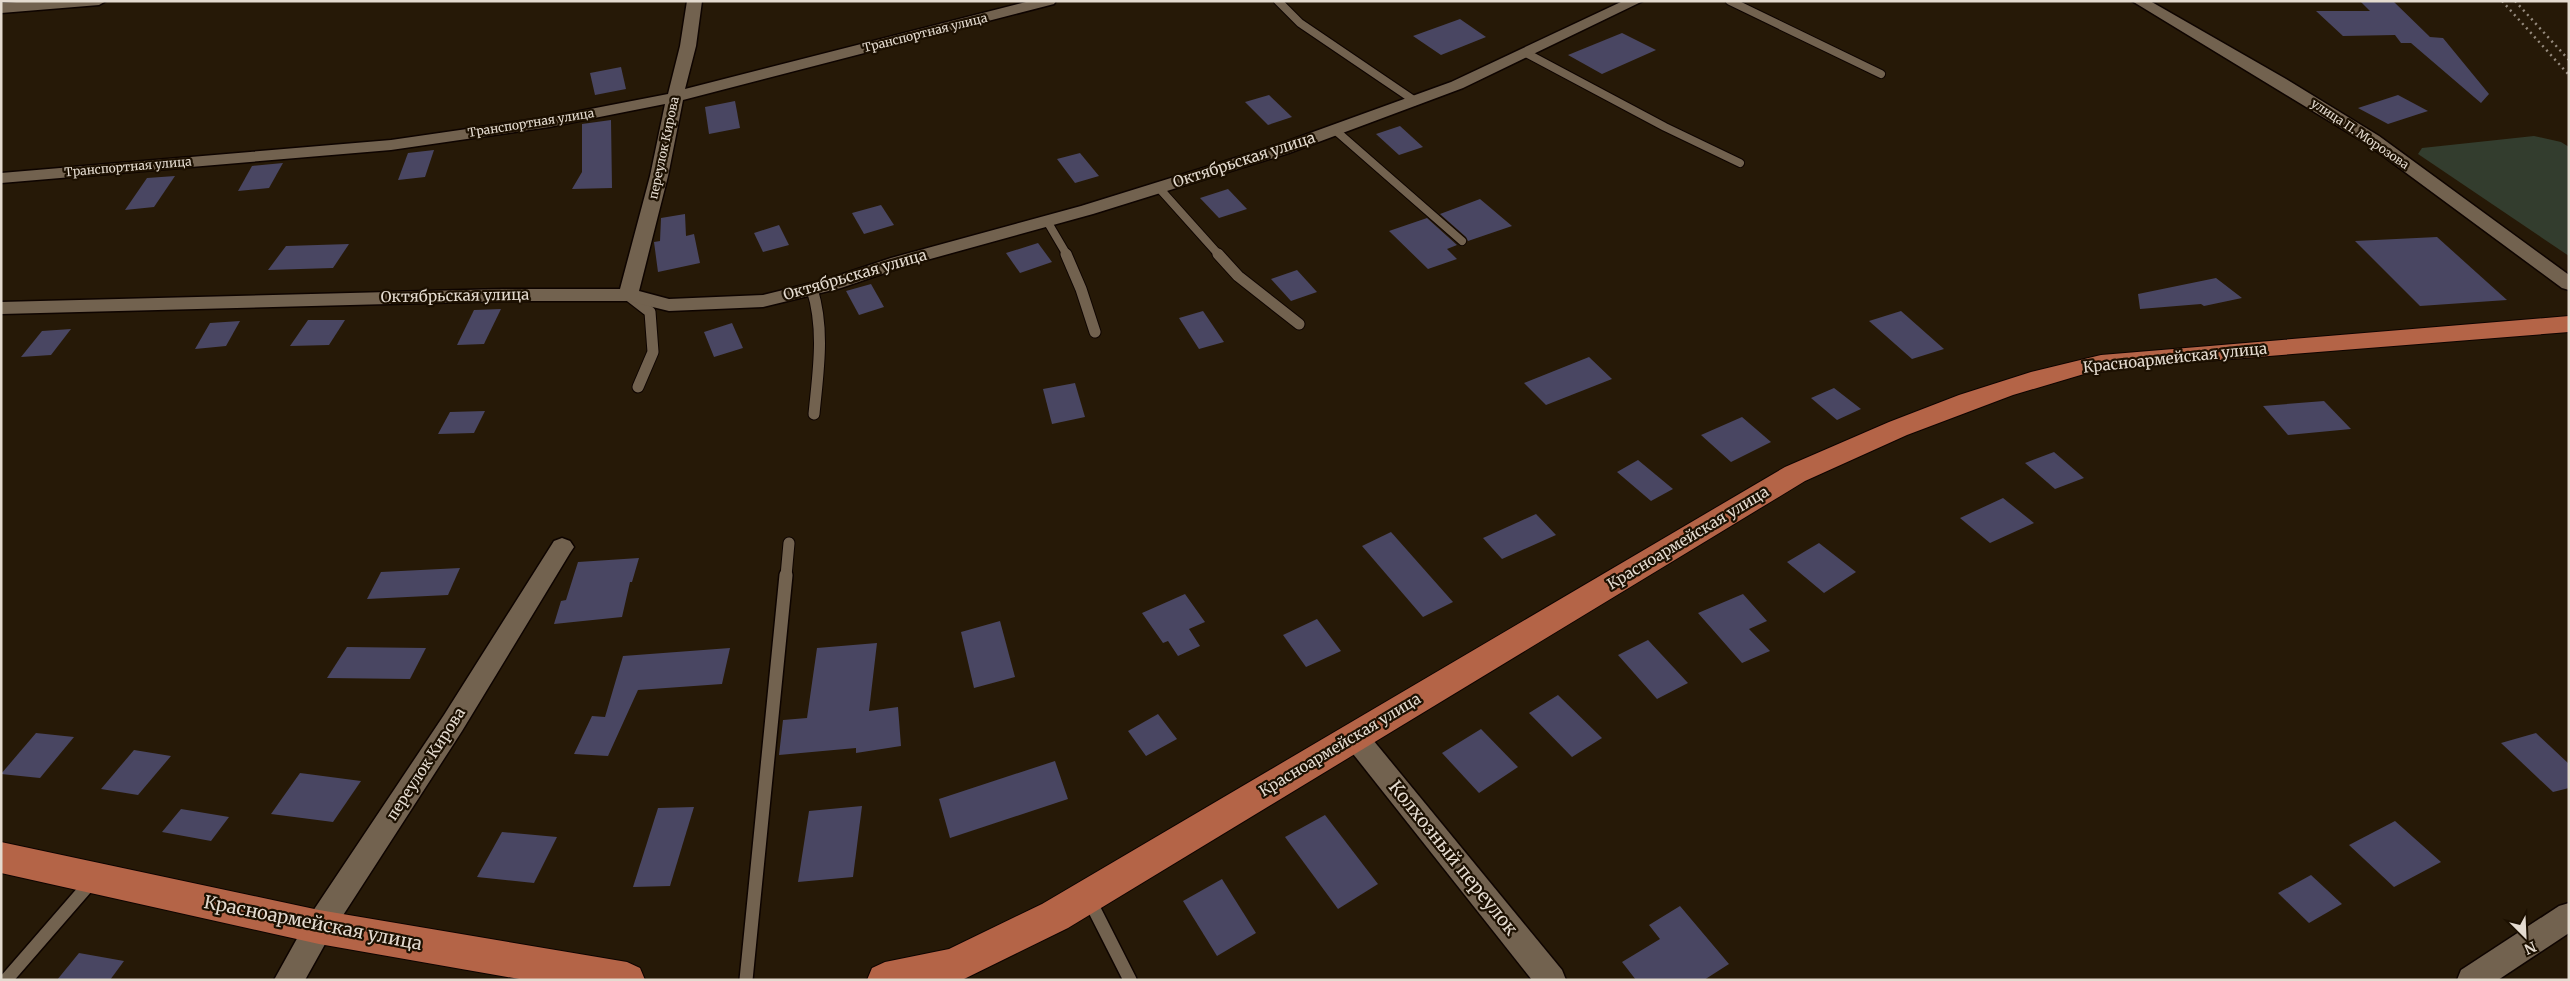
<svg xmlns="http://www.w3.org/2000/svg" width="2570" height="981" font-family="Merriweather,serif">
<rect width="100%" height="100%" fill="#261907"/>
<path fill="#333d2e" d="M2534,136L2561,142L2569,147V256L2418,154L2422,148Z"/>
<g fill="#494662">
<path d="M2360,1H2393L2430,37L2443,38L2489,94L2481,103L2411,43H2401L2395,35L2343,36L2316,11H2370Z"/>
<path d="M1460,19L1486,37L1441,55L1413,36Z"/>
<path d="M1622,33L1656,50L1602,74L1568,55Z"/>
<path d="M621,67L626,89L595,95L590,73Z"/>
<path d="M1269,95L1292,117L1268,125L1245,102Z"/>
<path d="M2398,95L2428,111L2388,124L2358,108Z"/>
<path d="M735,101L740,128L709,134L705,107Z"/>
<path d="M611,120L612,188L572,189L582,172V124Z"/>
<path d="M1400,126L1423,147L1399,155L1376,134Z"/>
<path d="M434,150L425,177L398,180L408,153Z"/>
<path d="M1080,153L1099,176L1075,183L1057,159Z"/>
<path d="M283,163L269,188L238,191L252,166Z"/>
<path d="M175,176L154,207L125,210L147,178Z"/>
<path d="M1228,189L1247,209L1219,218L1200,198Z"/>
<path d="M1480,199L1512,226L1468,241L1466,237L1440,214Z"/>
<path d="M881,205L894,225L864,234L852,213Z"/>
<path d="M685,214L686,236L694,234L700,263L658,272L654,242L660,241L661,218Z"/>
<path d="M1427,218L1457,245L1447,249L1457,259L1428,269L1389,231Z"/>
<path d="M779,225L789,245L763,252L754,233Z"/>
<path d="M2437,237L2507,300L2420,306L2355,241Z"/>
<path d="M1038,243L1052,262L1020,273L1006,253Z"/>
<path d="M349,244L333,268L268,270L286,246Z"/>
<path d="M1297,270L1317,292L1291,301L1271,279Z"/>
<path d="M2216,278L2242,298L2204,306L2201,304L2140,309L2138,294Z"/>
<path d="M871,284L884,307L859,315L846,291Z"/>
<path d="M501,309L484,344L457,345L474,310Z"/>
<path d="M1203,311L1224,342L1199,349L1179,318Z"/>
<path d="M1901,311L1944,349L1912,359L1869,321Z"/>
<path d="M308,320H345L329,345L290,346Z"/>
<path d="M240,321L226,346L195,349L210,323Z"/>
<path d="M732,323L743,348L714,357L704,332Z"/>
<path d="M71,329L51,355L21,357L42,331Z"/>
<path d="M1589,357L1612,379L1546,405L1524,383Z"/>
<path d="M1075,383L1085,417L1052,424L1043,389Z"/>
<path d="M1834,388L1861,409L1837,420L1811,398Z"/>
<path d="M2324,401L2351,429L2288,435L2263,406Z"/>
<path d="M485,411L474,433L438,434L450,412Z"/>
<path d="M1742,417L1771,442L1731,462L1701,435Z"/>
<path d="M2054,452L2084,478L2055,489L2025,463Z"/>
<path d="M1638,460L1673,489L1651,501L1617,472Z"/>
<path d="M2003,498L2034,523L1990,543L1960,518Z"/>
<path d="M1536,514L1556,535L1502,559L1483,538Z"/>
<path d="M1391,532L1453,602L1423,617L1362,546Z"/>
<path d="M1819,543L1856,572L1824,593L1787,562Z"/>
<path d="M639,558L632,582H630L622,617L554,624L561,601L566,600L578,562Z"/>
<path d="M460,568L448,595L367,599L381,572Z"/>
<path d="M1185,594L1205,622L1189,629L1200,646L1178,656L1168,641L1163,643L1142,613Z"/>
<path d="M1743,594L1767,621L1749,629L1770,651L1742,663L1698,613Z"/>
<path d="M1317,619L1341,651L1306,667L1283,635Z"/>
<path d="M1000,621L1015,677L974,688L961,632Z"/>
<path d="M1648,640L1688,683L1657,699L1618,655Z"/>
<path d="M877,643L869,711L898,707L901,746L856,753V748L779,755L783,720L807,718L817,648Z"/>
<path d="M347,647L426,648L410,679L327,678Z"/>
<path d="M730,648L722,684L638,690L608,756L574,754L592,716L605,717L623,656Z"/>
<path d="M1558,695L1602,738L1572,757L1529,713Z"/>
<path d="M1158,714L1177,739L1146,756L1128,731Z"/>
<path d="M1481,729L1518,767L1479,793L1442,753Z"/>
<path d="M36,733L74,737L40,778L1,774Z"/>
<path d="M2536,733L2569,764V788L2553,792L2501,743Z"/>
<path d="M134,750L171,756L138,795L101,789Z"/>
<path d="M1055,761L1068,799L950,838L939,799Z"/>
<path d="M300,773L361,781L333,822L271,814Z"/>
<path d="M862,806L853,877L798,882L809,811Z"/>
<path d="M694,807L670,886L633,887L658,808Z"/>
<path d="M181,809L229,817L211,841L162,832Z"/>
<path d="M1325,815L1378,884L1338,909L1285,837Z"/>
<path d="M2395,821L2441,862L2394,887L2349,845Z"/>
<path d="M502,832L557,837L534,883L477,877Z"/>
<path d="M2311,875L2342,904L2309,923L2278,893Z"/>
<path d="M1222,879L1256,933L1217,956L1183,901Z"/>
<path d="M1680,906L1729,964L1704,980H1636L1622,962L1660,939L1649,925Z"/>
<path d="M79,953L124,961L110,980H57Z"/>
</g>
<g fill="none" stroke-linecap="round" stroke-linejoin="round">
<defs>
<g id="lane-far2">
<path d="M1278,1L1300,23L1415,101"/>
<path d="M1730,1L1881,74"/>
<path d="M1526,53L1665,127L1740,163"/>
<path d="M1335,130L1462,241"/>
<path d="M1159,188L1219,255"/>
<path d="M1047,221L1067,255"/>
</g>
<g id="lane-far1">
<path d="M1066,254L1081,289L1095,332"/>
<path d="M1218,254L1238,276L1299,324"/>
<path d="M812,289C825,330 818,372 814,414"/>
<path d="M628,295L650,312L653,352L638,387"/>
<path d="M786,576L789,543"/>
</g>
<g id="lane">
<path d="M1089,899L1130,980"/>
<path d="M6,980L92,881"/>
<path d="M746,980L786,575"/>
</g>
<g id="street">
<path d="M32,1H106L99,5L1,13V3Z"/>
<path d="M687,1H702L696,46L685,89L1030,1H1056L1054,4L683,100L668,176L639,291L669,299L763,295L828,279L891,258L1081,206L1277,145L1451,82L1623,1H1643L1463,88L1289,153L1093,214L905,266L841,288L763,307L669,311L628,301H504L1,314V302L504,289H620L650,176L665,104L549,127L391,150L1,183V173L391,140L549,117L668,94L680,46Z"/>
<path d="M2132,1H2150L2286,79L2379,136L2569,275V290L2562,288L2367,144Z"/>
<path d="M562,538L570,541L574,547L570,553L462,731L329,937L305,980H274L309,917L444,715L554,541Z"/>
<path d="M1355,726L1364,729L1562,970L1566,980H1532L1346,745L1342,737L1346,729Z"/>
<path d="M2569,903V933L2498,980H2457L2461,970L2559,906Z"/>
</g>
<g id="primary">
<path d="M2569,316V332L2143,366L2084,374L2013,395L1907,435L1805,481L1068,928L962,980H867L872,968L885,962L949,949L1042,904L1785,467L1889,422L1959,395L2031,372L2101,355Z"/>
<path d="M1,842L319,910L627,962L640,968L645,980H525L319,944L1,873Z"/>
</g>
</defs>
<use href="#lane-far2" stroke="#0e0400" stroke-width="10"/>
<use href="#lane-far1" stroke="#0e0400" stroke-width="13"/>
<use href="#lane" stroke="#0e0400" stroke-width="16"/>
<use href="#street" stroke="#0e0400" stroke-width="3"/>
<use href="#primary" stroke="#0e0400" stroke-width="2"/>
<use href="#lane-far2" stroke="#72624f" stroke-width="8"/>
<use href="#lane-far1" stroke="#72624f" stroke-width="11"/>
<use href="#lane" stroke="#72624f" stroke-width="13"/>
<use href="#street" fill="#72624f" fill-rule="evenodd"/>
<use href="#primary" fill="#b46447" fill-rule="evenodd"/>
<g stroke="#958a7d" stroke-width="2.5" stroke-dasharray="2 4" stroke-linecap="butt">
<path d="M2502,1L2569,75"/>
<path d="M2515,1L2569,60"/>
</g>
</g>
<g text-anchor="middle" stroke-width="4.5" stroke-linejoin="round" paint-order="stroke">
<g font-size="12" fill="#e4dbd0" stroke="#1c1001">
<text transform="translate(925 33) rotate(-14)" y="4">Транспортная улица</text>
<text transform="translate(531 123) rotate(-9)" y="4">Транспортная улица</text>
<text transform="translate(2360 134) rotate(34)" y="4">улица П. Морозова</text>
<text transform="translate(664 148) rotate(-78)" y="4">переулок Кирова</text>
<text transform="translate(128 167) rotate(-5)" y="4">Транспортная улица</text>
</g>
<g font-size="15" fill="#e4dbd0" stroke="#1c1001">
<text transform="translate(1244 160) rotate(-18)" y="5">Октябрьская улица</text>
<text transform="translate(855 275) rotate(-16)" y="5">Октябрьская улица</text>
<text transform="translate(455 296) rotate(-1)" y="5">Октябрьская улица</text>
<text transform="translate(2175 358) rotate(-6)" y="5">Красноармейская улица</text>
<text transform="translate(1688 538) rotate(-31)" y="5">Красноармейская улица</text>
<text transform="translate(1340 745) rotate(-31)" y="5">Красноармейская улица</text>
<text transform="translate(426 764) rotate(-57)" y="5">переулок Кирова</text>
</g>
<g font-size="18" fill="#e4dbd0" stroke="#1c1001">
<text transform="translate(1453 858) rotate(51)" y="6">Колхозный переулок</text>
<text transform="translate(313 923) rotate(11)" y="6">Красноармейская улица</text>
</g>
</g>
<rect width="2570" height="981" fill="none" stroke="#e4dbd0" stroke-width="5"/>
<g transform="translate(2525 936) rotate(156)" stroke="#1c1001" stroke-width="4" paint-order="stroke">
<path d="M0-4L9 19L0 12L-9 19Z" fill="#e4dbd0"/>
<text y="-8" font-size="14" font-weight="bold" text-anchor="middle" fill="#e4dbd0">N</text>
</g>
</svg>
